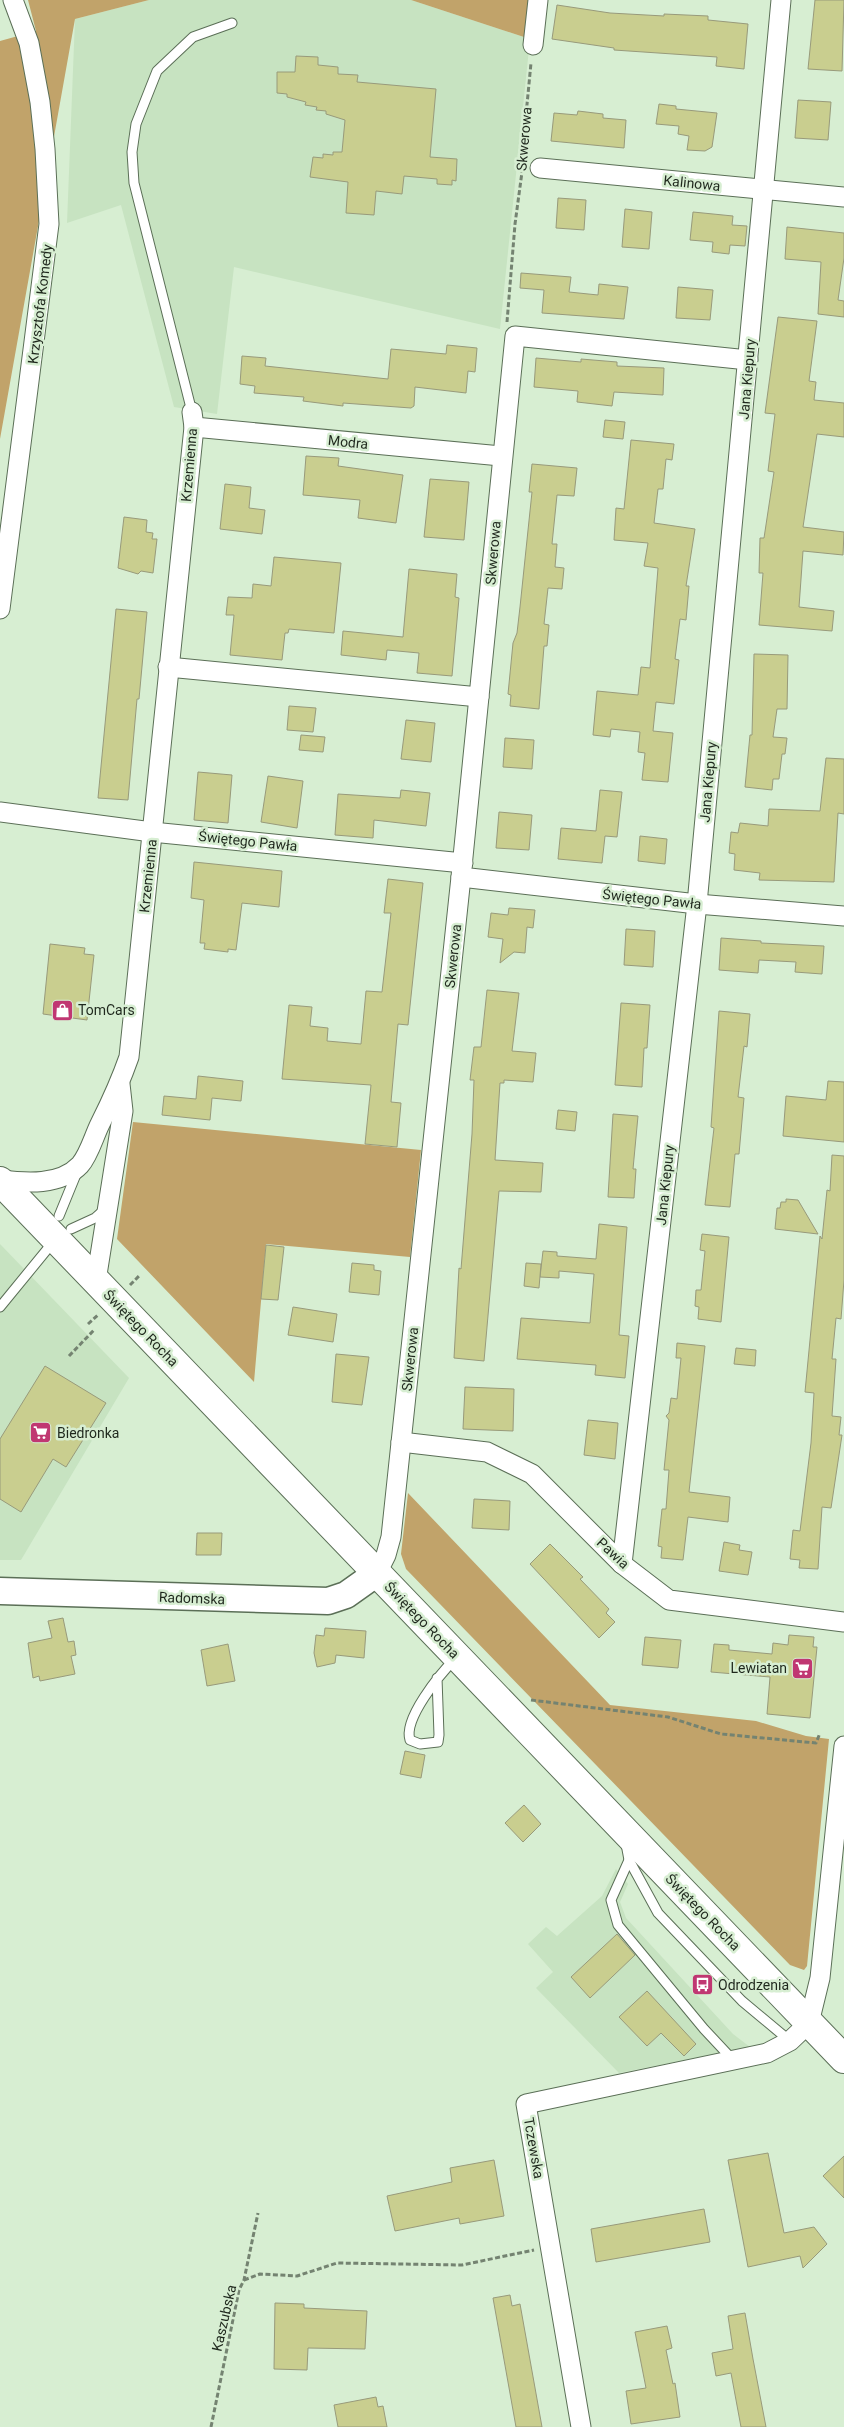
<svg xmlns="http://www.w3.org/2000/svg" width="844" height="2427" font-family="Roboto,sans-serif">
<rect width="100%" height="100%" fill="#d7eed2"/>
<g fill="#c7e3c1">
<path d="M149,0H411L530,39L500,329L234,267L217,414L174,407L121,205L67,223L75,19Z"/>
<path d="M0,1244L129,1378L21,1560H0Z"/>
<path d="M616,1869L628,1884L620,1902L626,1918L733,2034L750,2047L619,2073L536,1988L553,1972L528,1944L546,1927L557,1936L602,1896Z"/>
</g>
<g fill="#c1a36a">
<path d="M28,0H149L75,19L0,439V41L36,31Z"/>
<path d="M411,0H533L530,39Z"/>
<path d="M133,1122L421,1150L410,1257L266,1244L254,1382L117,1239Z"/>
<path d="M408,1493L610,1705L756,1721L806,1736L829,1739L807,1966L804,1970L790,1965L406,1569L401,1554Z"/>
</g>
<g fill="#c9ce8f" stroke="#989a7b">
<path d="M815,0H844L842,71L808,69Z"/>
<path d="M557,5L610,13L664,16V14L708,16V20L748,24L744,69L716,66L717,57L614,50V48L552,39Z"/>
<path d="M296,56L318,57V65L338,67V74L358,75L357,82L436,89L430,157L457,159L456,181L452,180V185L437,184V179L404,176L402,194L376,191L374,215L346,213L348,182L310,177L313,157L323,158V154L333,155V152H342L345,120L326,114V111L316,110L317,107L305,105L306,102L287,97V94L277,93V72H295Z"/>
<path d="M798,100L831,102L828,140L795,138Z"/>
<path d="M659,104L676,106V109L717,113L712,147L705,151L687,150L689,136L678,134L679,126L656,124Z"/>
<path d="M578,111L603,114V118L626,120L624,148L551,141L554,113L577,115Z"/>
<path d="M558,198L586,200L584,230L556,228Z"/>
<path d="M625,209L652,212L649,249L622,247Z"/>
<path d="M693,212L733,216L732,225L747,226L745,246L730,245L729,254L712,252L713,242L690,240Z"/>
<path d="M787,227L844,233V258L838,300L844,301V317L818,314L821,262L785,259Z"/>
<path d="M521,273L571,277L569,292L598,295L599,284L628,287L624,319L542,313L544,290L520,288Z"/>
<path d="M678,287L713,290L710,320L676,318Z"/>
<path d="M778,317L817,321L809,381L816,382L814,400L844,403V437L817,434L803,527L844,532L843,555L803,551L799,607L834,611L832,631L759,625L763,573H759L760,538H764L774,472L768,471L775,414L765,413Z"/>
<path d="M447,345L477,348L475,372L468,371L466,393L415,387L414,406L411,408L343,403V406L303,401L304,397L254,393L255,386L240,384L242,356L266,358L265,366L388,379L391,349L446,354Z"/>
<path d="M536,358L581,362V359L617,362V366L664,368L663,395L614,392L612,406L577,402L578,391L534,387Z"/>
<path d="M605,420L625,422L623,439L603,437Z"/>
<path d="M631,440L674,444L672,460L666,459L663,489H658L654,523L695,529L686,586H689L686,620L680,619L675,659L679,660L674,704L656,702L653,731L673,733L668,782L642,780L645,753L638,752L640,732L611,729L610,737L593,735L597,691L638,695L641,667L650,668L658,568L644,566L648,543L614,540L616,508L624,509Z"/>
<path d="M306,456L339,458L338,466L403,475L396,523L358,518L360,500L303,495Z"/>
<path d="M532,464L577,468L574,496L557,495L552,544H557L555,567L564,568L562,589L548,588L544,624L549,625L547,646H544L539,709L510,706L511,695L508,694L513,643L517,633L520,607L532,492H529Z"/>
<path d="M430,479L469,482L464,540L424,537Z"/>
<path d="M225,484L251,487L249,508L265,510L262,534L220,529Z"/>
<path d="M124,517L147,520L146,532L153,533L152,539H157L153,573L141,571L138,574L118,568Z"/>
<path d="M274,557L341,563L334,633L289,629L288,633H285L282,660L230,655L234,615H226L228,597L252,598L253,584L271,586Z"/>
<path d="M409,569L457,574L455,597L459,598L452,676L417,673L419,653L387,650L386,660L341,655L343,631L403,637Z"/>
<path d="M116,609L147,612L139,699H137L128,800L98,798Z"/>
<path d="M754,654L788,655L787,709H777L773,737L787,738L785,754H782L779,779H773L772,790L745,787L750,735H752Z"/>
<path d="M289,706L316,708L313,732L287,730Z"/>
<path d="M406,720L435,723L431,762L401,759Z"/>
<path d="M301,735L325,737L323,752L299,750Z"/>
<path d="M505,738L534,740L532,769L503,767Z"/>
<path d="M826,758L844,759V814L838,813L834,882L759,880L760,873L734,870L735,854L729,853L731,832L738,833L740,823L768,826L769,809L820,811Z"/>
<path d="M198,772L232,775L228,823L194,820Z"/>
<path d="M268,776L303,781L297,828L261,822Z"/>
<path d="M401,790L430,793L426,826L374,820L373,838L335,835L338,794L400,798Z"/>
<path d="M600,790L622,792L617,837L605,836L602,863L558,859L561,828L596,831Z"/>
<path d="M499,812L532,815L529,850L496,848Z"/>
<path d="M640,836L667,839L665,864L638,861Z"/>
<path d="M194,862L282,871L279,907L242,903L236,950L228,949V952L204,949L205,943H200L204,900L191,898Z"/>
<path d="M388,879L423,883L408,1025L398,1024L391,1102L401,1103L397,1147L365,1144L371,1085L282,1079L289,1005L312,1007L310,1026L328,1028L327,1041L361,1044L366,991L382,992L391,913H384Z"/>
<path d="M509,908L535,910L533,928L527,927L525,953L514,952L500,963L503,939L488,937L491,913L508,915Z"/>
<path d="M626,929L655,931L653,967L624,965Z"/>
<path d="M721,938L761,941V943L824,946L822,974L795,972L796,962L759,960L758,973L719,970Z"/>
<path d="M50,944L85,948L84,954L94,955L87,1020L43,1014Z"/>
<path d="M487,990L519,993L512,1051L536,1053L533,1082L504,1080V1083H500L495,1160L543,1163L541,1192L499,1191L484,1361L454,1358L459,1268L461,1269L472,1134L474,1080H470L474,1047H481Z"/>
<path d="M621,1003L650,1005L647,1048H644L642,1087L615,1085Z"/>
<path d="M719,1011L750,1014L747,1047L744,1046L738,1097L744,1098L739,1154H735L730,1207L705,1205L714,1128L711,1127Z"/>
<path d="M198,1076L243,1081L241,1101L212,1098L210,1120L162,1115L164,1096L196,1099Z"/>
<path d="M828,1081L844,1082V1142L783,1136L786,1096L826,1100Z"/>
<path d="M558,1110L577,1112L575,1131L556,1129Z"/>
<path d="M613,1114L638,1116L633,1169H636L634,1198L608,1197Z"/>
<path d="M832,1155L844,1156V1280L841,1319L836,1318L832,1359H836L832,1416L841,1417L839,1435H842L831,1508L822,1507L818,1569L799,1568L800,1560L790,1559L793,1530L800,1531L811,1443L814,1393L805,1392L820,1236L822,1239L827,1190L830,1191Z"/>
<path d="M786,1199L798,1200L818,1234L775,1229L777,1208H780L781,1202H786Z"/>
<path d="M599,1224L627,1227L619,1335L629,1336L625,1378L595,1375L596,1365L517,1359L521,1318L590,1323L594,1274L559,1271V1278L540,1277L543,1251L557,1252V1256L596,1259Z"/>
<path d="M702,1234L729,1237L721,1322L698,1319L699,1307L695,1306L696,1290H701L705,1251L700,1250Z"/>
<path d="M266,1245L284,1247L278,1300L261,1299Z"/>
<path d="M352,1263L374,1265V1270L381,1271L379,1295L349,1292Z"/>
<path d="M526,1263L541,1264L539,1288L524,1286Z"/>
<path d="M293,1307L337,1314L333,1342L288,1335Z"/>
<path d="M677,1343L705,1346L689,1492L730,1497L728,1522L688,1517L683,1560L661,1558L662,1547L658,1546L662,1509H666L669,1470H664L669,1420L666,1416L669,1413L671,1398L677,1399L681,1358H676Z"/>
<path d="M736,1348L756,1350L755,1366L734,1364Z"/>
<path d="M336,1354L369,1357L362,1405L332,1402Z"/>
<path d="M45,1366L106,1403L66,1467L53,1459L21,1512L0,1499V1439Z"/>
<path d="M465,1387L514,1389L513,1431L463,1429Z"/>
<path d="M588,1420L618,1423L615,1459L584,1455Z"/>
<path d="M474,1499L510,1501L509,1530L472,1528Z"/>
<path d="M197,1533H222L221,1555H196Z"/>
<path d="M724,1542L740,1545L739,1550L752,1552L748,1575L719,1571Z"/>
<path d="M550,1544L583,1577L580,1579L609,1609L606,1613L615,1622L599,1638L530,1564Z"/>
<path d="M63,1618L68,1642L74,1641L76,1655L71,1656L75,1674L40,1681L39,1676L33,1678L28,1643L52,1638L48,1621Z"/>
<path d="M325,1628L366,1631L364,1658L336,1655L335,1663L317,1667L314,1653L316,1635L324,1636Z"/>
<path d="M789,1635L814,1637L813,1647H817L810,1718L767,1714L770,1677L711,1672L714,1644L729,1645V1650L772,1654L773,1643L788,1645Z"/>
<path d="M645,1637L681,1640L678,1668L642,1665Z"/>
<path d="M228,1644L235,1681L207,1686L201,1650Z"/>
<path d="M405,1751L425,1755L421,1778L400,1774Z"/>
<path d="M524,1805L541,1824L523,1842L505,1823Z"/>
<path d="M617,1934L635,1955L590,1998L571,1977Z"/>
<path d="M647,1991L696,2044L684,2056L661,2033L647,2046L619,2017Z"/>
<path d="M768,2153L784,2233L814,2227L827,2244L803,2268L800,2256L748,2267L728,2160Z"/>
<path d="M844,2156V2198L823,2176Z"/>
<path d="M494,2160L504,2216L460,2224L459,2218L395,2231L387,2196L452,2182L450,2168Z"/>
<path d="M704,2209L710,2242L596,2262L591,2229Z"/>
<path d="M510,2295L512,2306L520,2304L542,2427H516L493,2298Z"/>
<path d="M275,2303L304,2304V2308L367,2311L365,2349L308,2348L307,2370L274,2369Z"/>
<path d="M745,2313L753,2359L766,2427H741L731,2373L716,2376L712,2353L733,2349L728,2316Z"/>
<path d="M667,2326L672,2348L666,2350L673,2384L675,2383L680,2417L631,2424L626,2391L646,2388L635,2332Z"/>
<path d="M376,2397L378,2407L383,2406L387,2427H338L334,2405Z"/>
</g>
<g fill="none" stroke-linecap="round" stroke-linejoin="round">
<defs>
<g id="lane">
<path d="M192,412L134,183L132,152L136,124L157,71L193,37L232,23"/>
<path d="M59,1216L77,1172"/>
<path d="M71,1229L95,1218L105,1209"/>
<path d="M0,1307L54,1241"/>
<path d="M437,1678L439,1735L438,1742L420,1744L410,1740C403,1719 440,1674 455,1659"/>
<path d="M626,1844L629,1860L658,1913L742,2001L790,2041"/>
<path d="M629,1860L611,1900L618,1925L704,2029L733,2060"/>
</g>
<g id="street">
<path d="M533,45L538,0"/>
<path d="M540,168L844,197"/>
<path d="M194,427L501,456"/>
<path d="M0,609L49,224L45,149L40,102L29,43L13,0"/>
<path d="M168,667L479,697"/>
<path d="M0,812L152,832L463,863"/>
<path d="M461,877L697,904L844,916"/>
<path d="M0,1180C26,1183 60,1186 80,1165C89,1155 94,1136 100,1124C111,1102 121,1080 129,1057L194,427L192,412"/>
<path d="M96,1281L123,1111L120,1084"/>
<path d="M401,1442L487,1452L532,1474L622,1564L669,1600L844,1622"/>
<path d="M622,1564L697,904L781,0"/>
<path d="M377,1573L386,1555L391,1537L461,877L515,336L748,360"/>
<path d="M581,2427L526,2104L767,2053L790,2041L809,2023L820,1978L844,1746"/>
</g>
<path id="secondary" d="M0,1591L328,1601L346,1595L377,1573"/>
<path id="primary" d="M0,1181L844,2059"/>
</defs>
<use href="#lane" stroke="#5b6f57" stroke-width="11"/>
<use href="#street" stroke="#5b6f57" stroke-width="21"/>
<use href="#secondary" stroke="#5b6f57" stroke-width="29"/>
<use href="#primary" stroke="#5b6f57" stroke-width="30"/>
<g stroke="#748371" stroke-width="3" stroke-dasharray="5 2.5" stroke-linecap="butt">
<path d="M524,159L523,146L531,63"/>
<path d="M507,322L515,224L522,172"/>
<path d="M130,1285L139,1276"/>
<path d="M88,1324L98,1315"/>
<path d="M69,1356L94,1330"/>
<path d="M531,1700L668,1717L721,1734L816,1743L820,1733"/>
<path d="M244,2280L260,2274L297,2276L337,2263L462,2265L534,2250"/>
<path d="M211,2427L239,2290L244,2280L258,2213"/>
</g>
<use href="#lane" stroke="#fff" stroke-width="9"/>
<use href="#street" stroke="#fff" stroke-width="19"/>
<use href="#secondary" stroke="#fff" stroke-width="26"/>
<use href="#primary" stroke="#fff" stroke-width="28"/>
</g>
<defs>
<symbol id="shop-square" viewBox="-11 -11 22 22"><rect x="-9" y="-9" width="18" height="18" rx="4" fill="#c03772" stroke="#d7eed2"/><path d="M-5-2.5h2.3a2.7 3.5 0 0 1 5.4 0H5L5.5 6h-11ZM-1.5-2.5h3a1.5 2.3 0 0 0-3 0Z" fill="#fff"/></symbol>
<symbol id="supermarket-square" viewBox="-11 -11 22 22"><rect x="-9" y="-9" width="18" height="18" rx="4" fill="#c03772" stroke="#d7eed2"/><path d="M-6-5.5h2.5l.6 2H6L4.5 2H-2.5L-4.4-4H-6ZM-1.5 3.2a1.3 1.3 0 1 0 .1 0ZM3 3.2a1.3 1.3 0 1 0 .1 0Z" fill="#fff"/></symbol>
<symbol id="bus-square" viewBox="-11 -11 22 22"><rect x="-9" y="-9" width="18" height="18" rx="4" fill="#c03772" stroke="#d7eed2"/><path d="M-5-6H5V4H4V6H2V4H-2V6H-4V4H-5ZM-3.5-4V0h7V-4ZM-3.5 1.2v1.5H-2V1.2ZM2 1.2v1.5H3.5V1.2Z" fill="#fff"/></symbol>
</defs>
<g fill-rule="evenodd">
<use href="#shop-square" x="50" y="998" width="25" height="25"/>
<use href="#supermarket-square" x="28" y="1420" width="25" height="25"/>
<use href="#supermarket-square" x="790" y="1656" width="25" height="25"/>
<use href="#bus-square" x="690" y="1972" width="25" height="25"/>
</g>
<g text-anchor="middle" stroke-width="5" stroke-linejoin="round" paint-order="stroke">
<g font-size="14" fill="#1f281d" stroke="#d7eed2">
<text transform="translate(524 139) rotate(-85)" y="5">Skwerowa</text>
<text transform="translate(692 183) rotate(6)" y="5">Kalinowa</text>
<text transform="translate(40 304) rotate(-83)" y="5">Krzysztofa Komedy</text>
<text transform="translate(747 379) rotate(-85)" y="5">Jana Kiepury</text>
<text transform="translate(348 442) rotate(6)" y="5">Modra</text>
<text transform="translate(189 465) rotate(-85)" y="5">Krzemienna</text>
<text transform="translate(493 553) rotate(-85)" y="5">Skwerowa</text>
<text transform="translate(708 782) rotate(-85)" y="5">Jana Kiepury</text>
<text transform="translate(248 841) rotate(6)" y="5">Świętego Pawła</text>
<text transform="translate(148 876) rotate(-84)" y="5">Krzemienna</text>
<text transform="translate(652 899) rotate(6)" y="5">Świętego Pawła</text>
<text transform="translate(453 956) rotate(-84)" y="5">Skwerowa</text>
<text transform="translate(665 1185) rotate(-84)" y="5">Jana Kiepury</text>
<text transform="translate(141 1328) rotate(46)" y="5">Świętego Rocha</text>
<text transform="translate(410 1359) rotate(-84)" y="5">Skwerowa</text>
<text transform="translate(613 1553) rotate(43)" y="5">Pawia</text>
<text transform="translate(192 1598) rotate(2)" y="5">Radomska</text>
<text transform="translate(422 1620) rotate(46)" y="5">Świętego Rocha</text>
<text transform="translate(703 1912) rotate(46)" y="5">Świętego Rocha</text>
<text transform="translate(534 2148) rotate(80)" y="5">Tczewska</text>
<text transform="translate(224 2318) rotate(-77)" y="5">Kaszubska</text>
</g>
<g font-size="14" fill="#1f281d" stroke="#d7eed2" text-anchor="start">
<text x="78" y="1015">TomCars</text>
<text x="57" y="1438">Biedronka</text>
<text x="787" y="1673" text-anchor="end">Lewiatan</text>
<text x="718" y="1990">Odrodzenia</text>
</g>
</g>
</svg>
